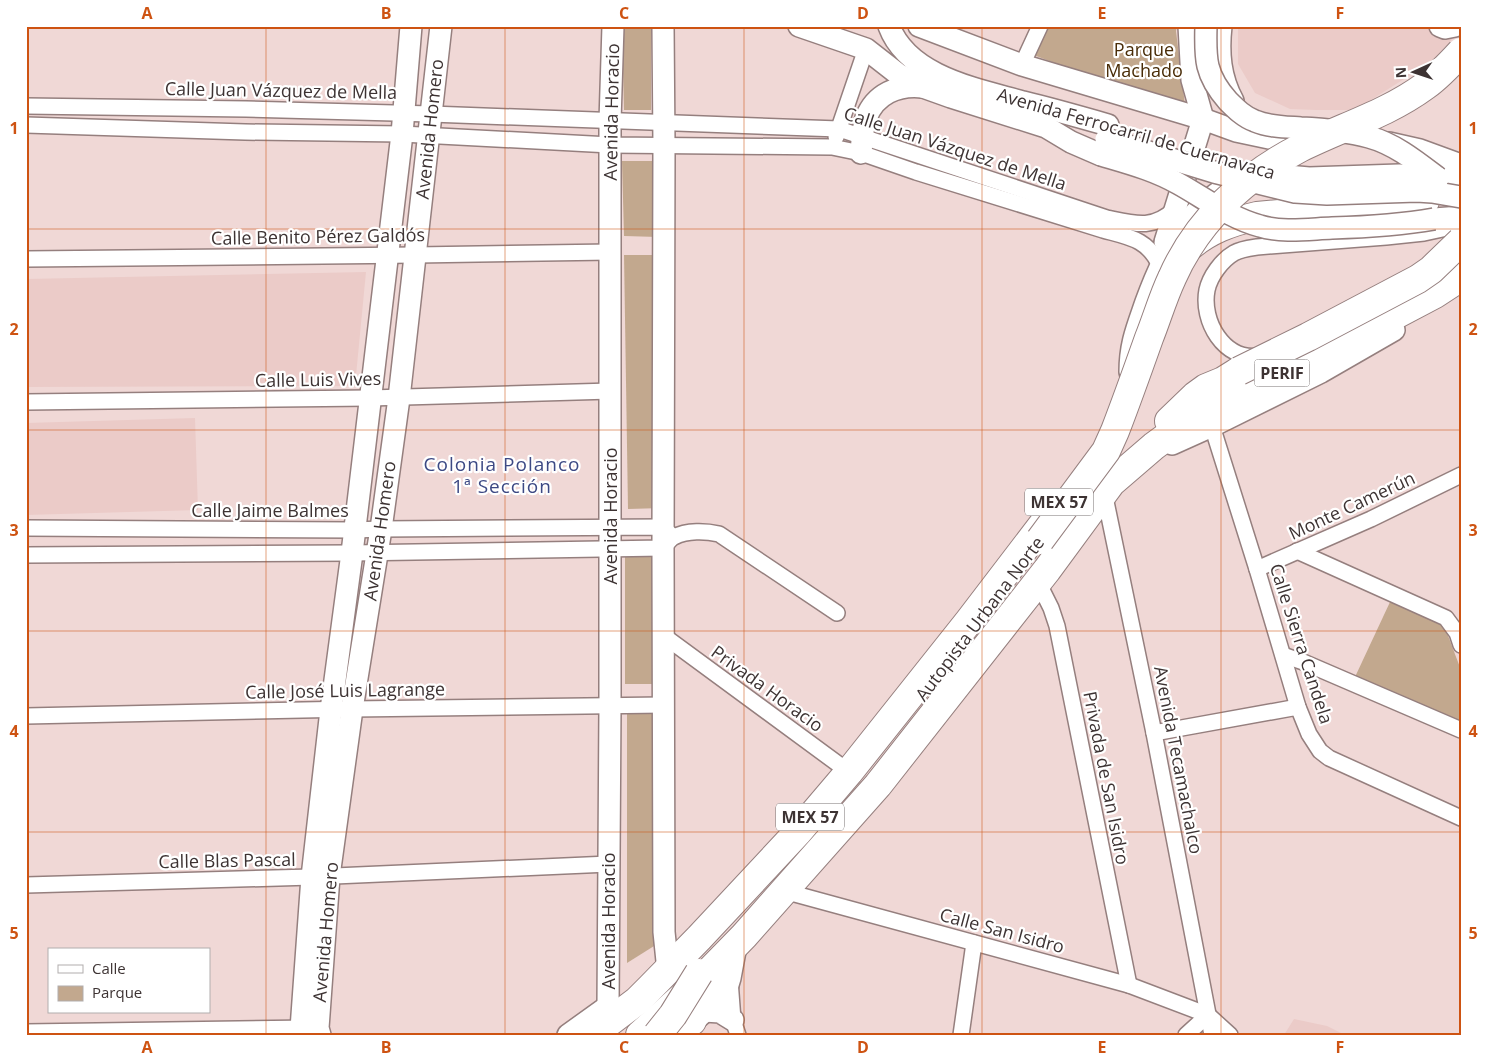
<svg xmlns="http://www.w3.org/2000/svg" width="1487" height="1061" font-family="'Open Sans',sans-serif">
<rect width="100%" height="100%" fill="#f0d8d6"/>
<g fill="#ebcbc8">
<path d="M1238,26H1426L1442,32H1459L1431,62L1355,110H1316L1290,109L1255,93L1238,64Z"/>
<path d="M366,272L355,386L26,387V279Z"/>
<path d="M195,418L198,510L26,515V423Z"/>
<path d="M1294,1019L1327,1026L1345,1035H1284Z"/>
</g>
<g fill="#c2a88e">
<path d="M622,26H651V110H624Z"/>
<path d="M1044,26H1177L1176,31L1186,113L1031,54Z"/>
<path d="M622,161H656L658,237L624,236Z"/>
<path d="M624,255H659L663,508L628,509Z"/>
<rect x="625" y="551" width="34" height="133"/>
<path d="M1390,602L1444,625L1461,670V723L1355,677Z"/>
<path d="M627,711H664L662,941L627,963Z"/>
</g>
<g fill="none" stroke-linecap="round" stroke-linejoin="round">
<defs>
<g id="street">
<path d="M1022,65L1040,26"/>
<path d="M26,106L246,109L431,114L839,129L1107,218C1135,224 1153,230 1175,209"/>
<path d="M26,125L245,132L402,134L610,145L832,147L861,153L916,172L1103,230C1129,237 1148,239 1160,266"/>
<path d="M836,137L866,49"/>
<path d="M26,259L416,255L611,252"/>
<path d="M1259,356C1224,361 1201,321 1207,290C1210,276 1222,260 1234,253C1241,249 1250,248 1257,247L1386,237L1424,233L1461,225"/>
<path d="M26,402L370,398L611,391"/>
<path d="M1212,426L1257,569L1298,707L1309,734L1320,751L1329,758L1461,818"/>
<path d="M1104,492L1154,733L1212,1035"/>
<path d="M26,528L355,530L381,529L663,527L670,534"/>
<path d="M1297,551L1446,618L1457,633L1461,645"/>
<path d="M26,555L352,553L663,548C666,545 670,539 674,537C687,530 706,531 719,534L837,613"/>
<path d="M1257,569L1371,519L1461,475"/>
<path d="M1038,582L1051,608L1057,626L1129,985"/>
<path d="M664,636L849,772"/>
<path d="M1283,655L1303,662L1461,730"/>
<path d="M26,716L352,709L664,705"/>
<path d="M1154,733L1298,707"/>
<path d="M26,885L312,877L609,864"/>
<path d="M784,891L1129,985L1208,1015L1230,1035"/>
<path d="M730,980L733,1020L738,1035"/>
<path d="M26,1032L311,1028"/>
<path d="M961,1035L974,943"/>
<path d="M1186,1035L1208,1015"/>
</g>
<g id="secondary">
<path d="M663,26L664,146L663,548L664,932L668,971"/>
<path d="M799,26L866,49L898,74L923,87L951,97L1046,127L1071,142L1101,155"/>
<path d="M889,26C908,77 977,89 1023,102C1052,109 1080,117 1108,125"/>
<path d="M919,26L1022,65L1203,119L1236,131L1269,138L1316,139"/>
<path d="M1221,26C1218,53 1220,77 1233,101"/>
<path d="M1440,26L1445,28L1455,26"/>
<path d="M1389,143L1420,150L1461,165"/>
<path d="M861,153C862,142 862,130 866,118C875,94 898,84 923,87"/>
<path d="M1438,178L1461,182"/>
<path d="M1434,219L1461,217"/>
<path d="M1165,242L1203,119L1192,80L1189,26"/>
<path d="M1130,372C1130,344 1137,328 1146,302C1162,258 1182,217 1222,190"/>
<path d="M1172,444L1212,426L1321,372L1394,330"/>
<path d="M608,1007L610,706V121L613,26"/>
<path d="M704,1011L720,1012L733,1020"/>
<path d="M303,1035L301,1029L312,877L331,710L352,553L402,134L411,26"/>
<path d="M320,1035L318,1028L329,876L352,709L381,529L399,398L441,26"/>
<path d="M568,1035L607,1007"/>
<path d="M678,1035L722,996L727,988L730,978L735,951"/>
</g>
<g id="highway">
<path d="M1188,248C1208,230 1231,222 1257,216L1425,201"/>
<path d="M1169,421L1195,396L1206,388L1223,381L1239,371"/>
<path d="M692,1021L702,997L713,977"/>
<path d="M592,1035L637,1001L651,987L699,938L798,832L849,772L969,621L1050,515"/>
<path d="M640,1035L702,979L744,936L878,785L1047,570L1111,483L1154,446L1180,427L1203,413L1361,333L1435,294L1461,277"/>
</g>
</defs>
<use href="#street" stroke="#957f7e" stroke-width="18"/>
<use href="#secondary" stroke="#957f7e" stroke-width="24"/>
<use href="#highway" stroke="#957f7e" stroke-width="30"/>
<use href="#street" stroke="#fff" stroke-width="15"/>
<use href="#secondary" stroke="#fff" stroke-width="21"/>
<use href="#highway" stroke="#fff" stroke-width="28"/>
<defs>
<g id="secondary-bridge">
<path d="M1206,26C1205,59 1205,75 1228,101C1236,109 1244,117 1255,121C1269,127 1286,127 1301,128C1324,129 1347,131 1369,137C1395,144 1417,162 1438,178"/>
<path d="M1106,139L1214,172L1295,192L1327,194L1417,191L1432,192L1461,197"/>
<path d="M1101,155C1128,163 1155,170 1179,184C1206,199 1230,218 1260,226C1283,233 1308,229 1332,228C1366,227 1400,225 1434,219"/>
<path d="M1276,175L1309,178L1399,175L1438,178"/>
</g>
<g id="highway-bridge">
<path d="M1239,371L1308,337L1418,279L1431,270L1461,241"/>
<path d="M1040,540L1106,451L1115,431C1127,400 1138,369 1149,338C1157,318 1163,297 1172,278C1197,221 1245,176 1300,148C1342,127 1387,114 1425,86C1439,76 1450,64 1461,52"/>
<path d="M657,1035L673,1015L699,973"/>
</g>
</defs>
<use href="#secondary-bridge" stroke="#957f7e" stroke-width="24" stroke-linecap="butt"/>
<use href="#highway-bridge" stroke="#957f7e" stroke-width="30" stroke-linecap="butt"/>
<use href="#secondary-bridge" stroke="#fff" stroke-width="21"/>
<use href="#highway-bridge" stroke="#fff" stroke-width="28"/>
</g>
<path fill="none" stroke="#ce5312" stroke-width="1" stroke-opacity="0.55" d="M266,26V1035M505,26V1035M744,26V1035M982,26V1035M1221,26V1035M26,229H1461M26,430H1461M26,631H1461M26,832H1461"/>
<g text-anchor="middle" stroke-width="4.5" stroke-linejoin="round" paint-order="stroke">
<g fill="#fff" stroke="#777070" stroke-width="1">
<rect x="1254.5" y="359.5" width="55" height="27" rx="4"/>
<rect x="1025" y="488.5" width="68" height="27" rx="4"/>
<rect x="776" y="803.5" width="68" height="27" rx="4"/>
</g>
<g font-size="16" font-weight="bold" fill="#3d3333">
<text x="1282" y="379">PERIF</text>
<text x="1059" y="508">MEX 57</text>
<text x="810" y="823">MEX 57</text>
</g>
<g font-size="18" fill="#492c07" stroke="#fff">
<text x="1144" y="56">Parque<tspan x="1144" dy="21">Machado</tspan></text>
</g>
<g font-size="18" fill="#3d3333" stroke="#fff">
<text transform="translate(281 91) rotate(1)" y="6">Calle Juan Vázquez de Mella</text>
<text transform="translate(612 112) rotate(-89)" y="6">Avenida Horacio</text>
<text transform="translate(430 129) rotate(-84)" y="6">Avenida Homero</text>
<text transform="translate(1136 134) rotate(16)" y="6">Avenida Ferrocarril de Cuernavaca</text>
<text transform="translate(955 149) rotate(18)" y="6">Calle Juan Vázquez de Mella</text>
<text transform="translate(318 237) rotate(-1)" y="6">Calle Benito Pérez Galdós</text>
<text transform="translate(318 380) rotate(-1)" y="6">Calle Luis Vives</text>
<text transform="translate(1352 506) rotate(-25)" y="6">Monte Camerún</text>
<text x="270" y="517">Calle Jaime Balmes</text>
<text transform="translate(611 516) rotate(-90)" y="6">Avenida Horacio</text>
<text transform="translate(380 531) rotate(-82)" y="6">Avenida Homero</text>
<text transform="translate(980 619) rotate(-53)" y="6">Autopista Urbana Norte</text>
<text transform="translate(1301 644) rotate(72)" y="6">Calle Sierra Candela</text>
<text transform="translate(767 689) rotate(36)" y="6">Privada Horacio</text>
<text transform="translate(345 691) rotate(-1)" y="6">Calle José Luis Lagrange</text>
<text transform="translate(1178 760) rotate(79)" y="6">Avenida Tecamachalco</text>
<text transform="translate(1106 778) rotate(79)" y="6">Privada de San Isidro</text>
<text transform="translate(227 861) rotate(-1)" y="6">Calle Blas Pascal</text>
<text transform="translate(609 921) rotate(-90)" y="6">Avenida Horacio</text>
<text transform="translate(1002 931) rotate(15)" y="6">Calle San Isidro</text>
<text transform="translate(326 932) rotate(-85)" y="6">Avenida Homero</text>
</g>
<g font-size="19" letter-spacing="1" fill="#3d4984" stroke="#fff">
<text x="502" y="471">Colonia Polanco<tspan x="502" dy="22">1ª Sección</tspan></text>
</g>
</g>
<rect width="1487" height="1061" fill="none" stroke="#ffffff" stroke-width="55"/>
<rect x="48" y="948" width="162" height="65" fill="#ffffff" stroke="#b1adad"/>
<rect x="58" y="965" width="25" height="8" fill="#ffffff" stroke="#b1adad"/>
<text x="92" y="974" font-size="15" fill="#3d3333">Calle</text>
<rect x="58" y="986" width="25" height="15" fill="#c2a88e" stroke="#b1adad"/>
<text x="92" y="998" font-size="15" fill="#3d3333">Parque</text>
<g transform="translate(1414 72) rotate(267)" stroke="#ffffff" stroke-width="4" paint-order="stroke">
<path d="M0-4L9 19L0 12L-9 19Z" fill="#3d3333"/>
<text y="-8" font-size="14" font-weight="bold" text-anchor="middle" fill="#3d3333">N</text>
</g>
<rect x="28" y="28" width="1432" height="1006" fill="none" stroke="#ce5312" stroke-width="2"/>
<g font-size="16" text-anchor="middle" font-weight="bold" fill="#ce5312">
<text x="147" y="19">A</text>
<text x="386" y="19">B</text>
<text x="624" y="19">C</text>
<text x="863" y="19">D</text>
<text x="1102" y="19">E</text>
<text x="1340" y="19">F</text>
<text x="14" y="134">1</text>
<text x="1473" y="134">1</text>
<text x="14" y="335">2</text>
<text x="1473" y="335">2</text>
<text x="14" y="536">3</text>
<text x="1473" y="536">3</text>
<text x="14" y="737">4</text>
<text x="1473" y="737">4</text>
<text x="14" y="939">5</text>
<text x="1473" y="939">5</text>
<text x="147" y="1053">A</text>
<text x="386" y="1053">B</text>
<text x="624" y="1053">C</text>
<text x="863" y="1053">D</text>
<text x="1102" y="1053">E</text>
<text x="1340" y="1053">F</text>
</g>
</svg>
